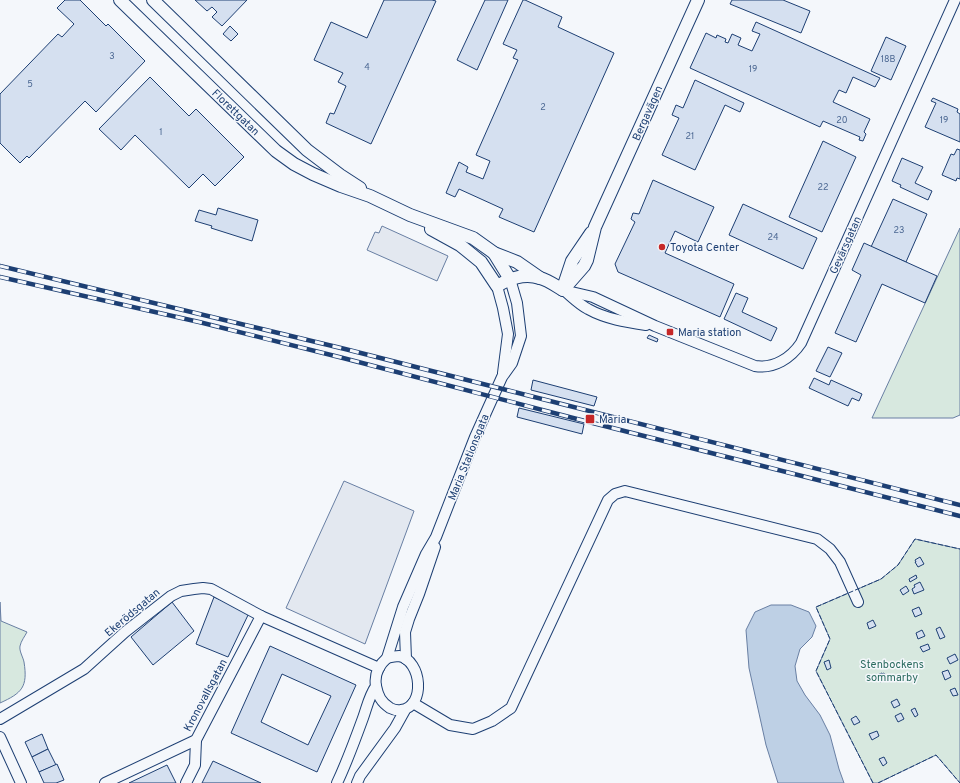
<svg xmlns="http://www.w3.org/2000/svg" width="960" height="783" font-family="Overpass,sans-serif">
<rect width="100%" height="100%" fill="#f4f7fb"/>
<g fill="#d7e8df" stroke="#687fa3">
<path d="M960,228V415L953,418H872Z"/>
<path d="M915,539L960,549V783L936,755L878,783H873L816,671L830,639L816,607L881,579L898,565Z"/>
<path d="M0,602L1,621L27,632C25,636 21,641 20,646C19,651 23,657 24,662C28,687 22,693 0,703Z"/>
</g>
<g fill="#e3e8f0" stroke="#687fa3">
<path d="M382,226L448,256L437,281L367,250L375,232L379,233Z"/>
<path d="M344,481L414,511L365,644L286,608Z"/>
</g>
<path fill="#bed0e5" stroke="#687fa3" d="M771,605H791L809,612L816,626L812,637L800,649L795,666L797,681L805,695L820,715L830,735L839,769L844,783H778L766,745L749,668L746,630L755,612Z"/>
<g fill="#d5e0f0" stroke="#1d3f73" fill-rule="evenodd">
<path d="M65,0H80L106,26L108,24L145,61L96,112L85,101L29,158L27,156L20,163L0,143V94L58,34L62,37L74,24L57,8Z"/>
<path d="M195,0H247L222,26L212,17L217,12L212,7L207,11Z"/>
<path d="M384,0H432L436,1L371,144L326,123L330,113L334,114L346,86L338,82L343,73L314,60L331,22L367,38Z"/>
<path d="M485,0H508L477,70L457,60Z"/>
<path d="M523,0H525L562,17L558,27L614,53L534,232L499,217L503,209L459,189L455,197L446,193L459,162L468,167L466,172L483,179L490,161L476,155L518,60L513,58L517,50L503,44Z"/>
<path d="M732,0H783L810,11L801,33L730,4Z"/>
<path d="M756,22L880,78L875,87L853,77L846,93L839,90L833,102L870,119L864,132L866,134L863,141L859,140L860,137L823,121L820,127L690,68L706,33L716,38L717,35L726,39L725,42L728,43L732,34L741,38L738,45L752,51L760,34L752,31Z"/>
<path d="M230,26L238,34L231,41L223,34Z"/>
<path d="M886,37L906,46L891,80L871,71Z"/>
<path d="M150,77L189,116L196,109L244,157L215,186L203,174L189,188L135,135L121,150L99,129Z"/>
<path d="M695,80L744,103L740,112L725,105L695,170L662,155L679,118L672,115L676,105L683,108Z"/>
<path d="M933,98L958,109L957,112L960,114V142L925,127L936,103L931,101Z"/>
<path d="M823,141L856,157L822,232L789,217Z"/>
<path d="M957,149L960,150V179L957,178L956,181L942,175L951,154L954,155Z"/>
<path d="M902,158L923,167L915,183L932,191L928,200L900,187L901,185L892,181Z"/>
<path d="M653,180L714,207L698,242L675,231L665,253L734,284L720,317L618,272L615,264L635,222L631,219L633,213L639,214Z"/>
<path d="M893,199L927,214L906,262L871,247Z"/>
<path d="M743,204L817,238L803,269L729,235Z"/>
<path d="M218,208L258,220L252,241L211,228L212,226L195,221L199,210L216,215Z"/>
<path d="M864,243L937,276L925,303L882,284L856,342L835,333L861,275L852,270Z"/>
<path d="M736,293L748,298L742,312L777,328L771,341L724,319Z"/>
<path d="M649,335L658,339L657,342L647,338Z"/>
<path d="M828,347L842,353L830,377L816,371Z"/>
<path d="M814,378L829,385L831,380L862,394L859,401L852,398L848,406L809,388Z"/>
<path d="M533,380L597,397L594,406L531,390Z"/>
<path d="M519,408L584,424L582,434L517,417Z"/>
<path d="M920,557L924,564L918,567L915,562H916L915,560Z"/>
<path d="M916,575L917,578L910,582L909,579Z"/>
<path d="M920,582L924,590L914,594L912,589L915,587L914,585Z"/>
<path d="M906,586L909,591L903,595L900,590Z"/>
<path d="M214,597L249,613L228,657L196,644Z"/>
<path d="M172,602L194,631L153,665L131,637Z"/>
<path d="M919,607L922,614L915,617L912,610Z"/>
<path d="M873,620L876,626L869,629L867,623Z"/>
<path d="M940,627L945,637L940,639L936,629Z"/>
<path d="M922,630L925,636L918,639L916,633Z"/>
<path d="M928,644L930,649L923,652L920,647Z"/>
<path d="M270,646L356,685L317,772L231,733ZM282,674L331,696L308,745L261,722Z"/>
<path d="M955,654L958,660L950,664L947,658Z"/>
<path d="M829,660L831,668L827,670L824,662Z"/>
<path d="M948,670L951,677L945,680L942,672Z"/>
<path d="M882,673V674L884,673L886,678H885V679L880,682L877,675Z"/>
<path d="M955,688L958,695L953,696L950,690Z"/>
<path d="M897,699L900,705L894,708L891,702Z"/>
<path d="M915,708L918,715L915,717L911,710Z"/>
<path d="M901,713L904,719L898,722L895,716Z"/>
<path d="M856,716L860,722L854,725L851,719Z"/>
<path d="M877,731L879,736L872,740L869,734Z"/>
<path d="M42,734L48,749L32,757L25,742Z"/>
<path d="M48,749L56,765L39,772L32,757Z"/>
<path d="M884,757L887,763L883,766L879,759Z"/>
<path d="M213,761L261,783H202Z"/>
<path d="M57,764L64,780L56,783H44L39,772Z"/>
<path d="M167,765L176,783H129Z"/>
</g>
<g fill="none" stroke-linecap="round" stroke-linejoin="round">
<defs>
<g id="minor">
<path d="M497,286L503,308L508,334L503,373"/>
<path d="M563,290L593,297L655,326L755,366C774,369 791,358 801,343L955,0"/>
<path d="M566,292C573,298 580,305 588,309C606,319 626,322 646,325"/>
<path d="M406,659L405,632L409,619L419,594L435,547"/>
<path d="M376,686C378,696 381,702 390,708C394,710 397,711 401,710C426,707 422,660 399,656C395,656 391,657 387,658"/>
<path d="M413,703L450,725L473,729L492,721L511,708L608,500L615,494L625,491L817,539L830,549L840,562L858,602"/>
<path d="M0,719L84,669L125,632L171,596L181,591L194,589L203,588L211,589L261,616L379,668"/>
<path d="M0,737L21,783"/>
<path d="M105,783L196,740L261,616"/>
<path d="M186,783L195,765L196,740"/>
<path d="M337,783C347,762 355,740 363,718C367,707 369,696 376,686C374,674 379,665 387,658L403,607L426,554L436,537L475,437L502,377L512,363L521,336L517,303L510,279"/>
<path d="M357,783L360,776L395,728L405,710"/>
</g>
<g id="tertiary">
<path d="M120,0L276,151L294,164L313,174L341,186L370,196L410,215L473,238L494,253L517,262L540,278"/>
<path d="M153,0L307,150L340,175L360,188"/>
<path d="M431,229L460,245L481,262L497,286C510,278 525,273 540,278C548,280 556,286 563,290"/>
<path d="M494,253L510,279"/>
<path d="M564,285L572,261L591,233"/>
<path d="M563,290L584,266L587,260L595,227L698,0"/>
</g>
</defs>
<use href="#minor" stroke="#1d3f73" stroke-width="12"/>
<use href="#tertiary" stroke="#1d3f73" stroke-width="14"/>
<use href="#minor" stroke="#f4f7fb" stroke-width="10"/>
<use href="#tertiary" stroke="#f4f7fb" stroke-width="12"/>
<defs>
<g id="rail">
<path d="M0,266L345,349L960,505"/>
<path d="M0,277L199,322L343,358L577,419L960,516"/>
</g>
</defs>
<use href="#rail" stroke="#1d3f73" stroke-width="4.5"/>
<use href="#rail" stroke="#f4f7fb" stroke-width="3" stroke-dasharray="9" stroke-linecap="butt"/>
<g stroke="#1d3f73" stroke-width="1" stroke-dasharray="5 2" stroke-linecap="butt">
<path d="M873,783L816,671L830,639L816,607L881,579L898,565L915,539L960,549"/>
<path d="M878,783L936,755L960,783"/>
</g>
</g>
<g fill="#c62828" stroke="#f4f7fb" stroke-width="1.5">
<circle cx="662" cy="247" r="4"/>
<rect x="666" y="328" width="8" height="8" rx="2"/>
<rect x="585" y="414" width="10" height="10" rx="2"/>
</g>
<g text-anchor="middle" stroke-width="3" stroke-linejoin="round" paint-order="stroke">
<g font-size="9" fill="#4b6792">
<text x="112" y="59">3</text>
<text x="888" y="62">18B</text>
<text x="367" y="70">4</text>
<text x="753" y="72">19</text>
<text x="30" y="87">5</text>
<text x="543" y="110">2</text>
<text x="842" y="123">20</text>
<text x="944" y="123">19</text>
<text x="161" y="135">1</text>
<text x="690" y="139">21</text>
<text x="823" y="190">22</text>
<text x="899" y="233">23</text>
<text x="773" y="240">24</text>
</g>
<g font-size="11" fill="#1d3f73" stroke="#f4f7fb">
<text transform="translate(236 112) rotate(44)" y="4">Florettgatan</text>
<text transform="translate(647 113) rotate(-66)" y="4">Bergavägen</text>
<text transform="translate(845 245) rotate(-66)" y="4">Gevärsgatan</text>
<text transform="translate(468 457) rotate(-68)" y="4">Maria Stationsgata</text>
<text transform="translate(132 612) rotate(-40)" y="4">Ekerödsgatan</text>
<text transform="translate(205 695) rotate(-62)" y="4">Kronovallsgatan</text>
</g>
<g font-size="11" fill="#1d3f73" stroke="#f4f7fb" text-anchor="start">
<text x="670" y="251">Toyota Center</text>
<text x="678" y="336">Maria station</text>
<text x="599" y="423">Maria</text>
</g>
<g font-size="11" fill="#2c6c60" stroke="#f4f7fb">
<text x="892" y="668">Stenbockens<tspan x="892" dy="13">sommarby</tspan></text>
</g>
</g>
</svg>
